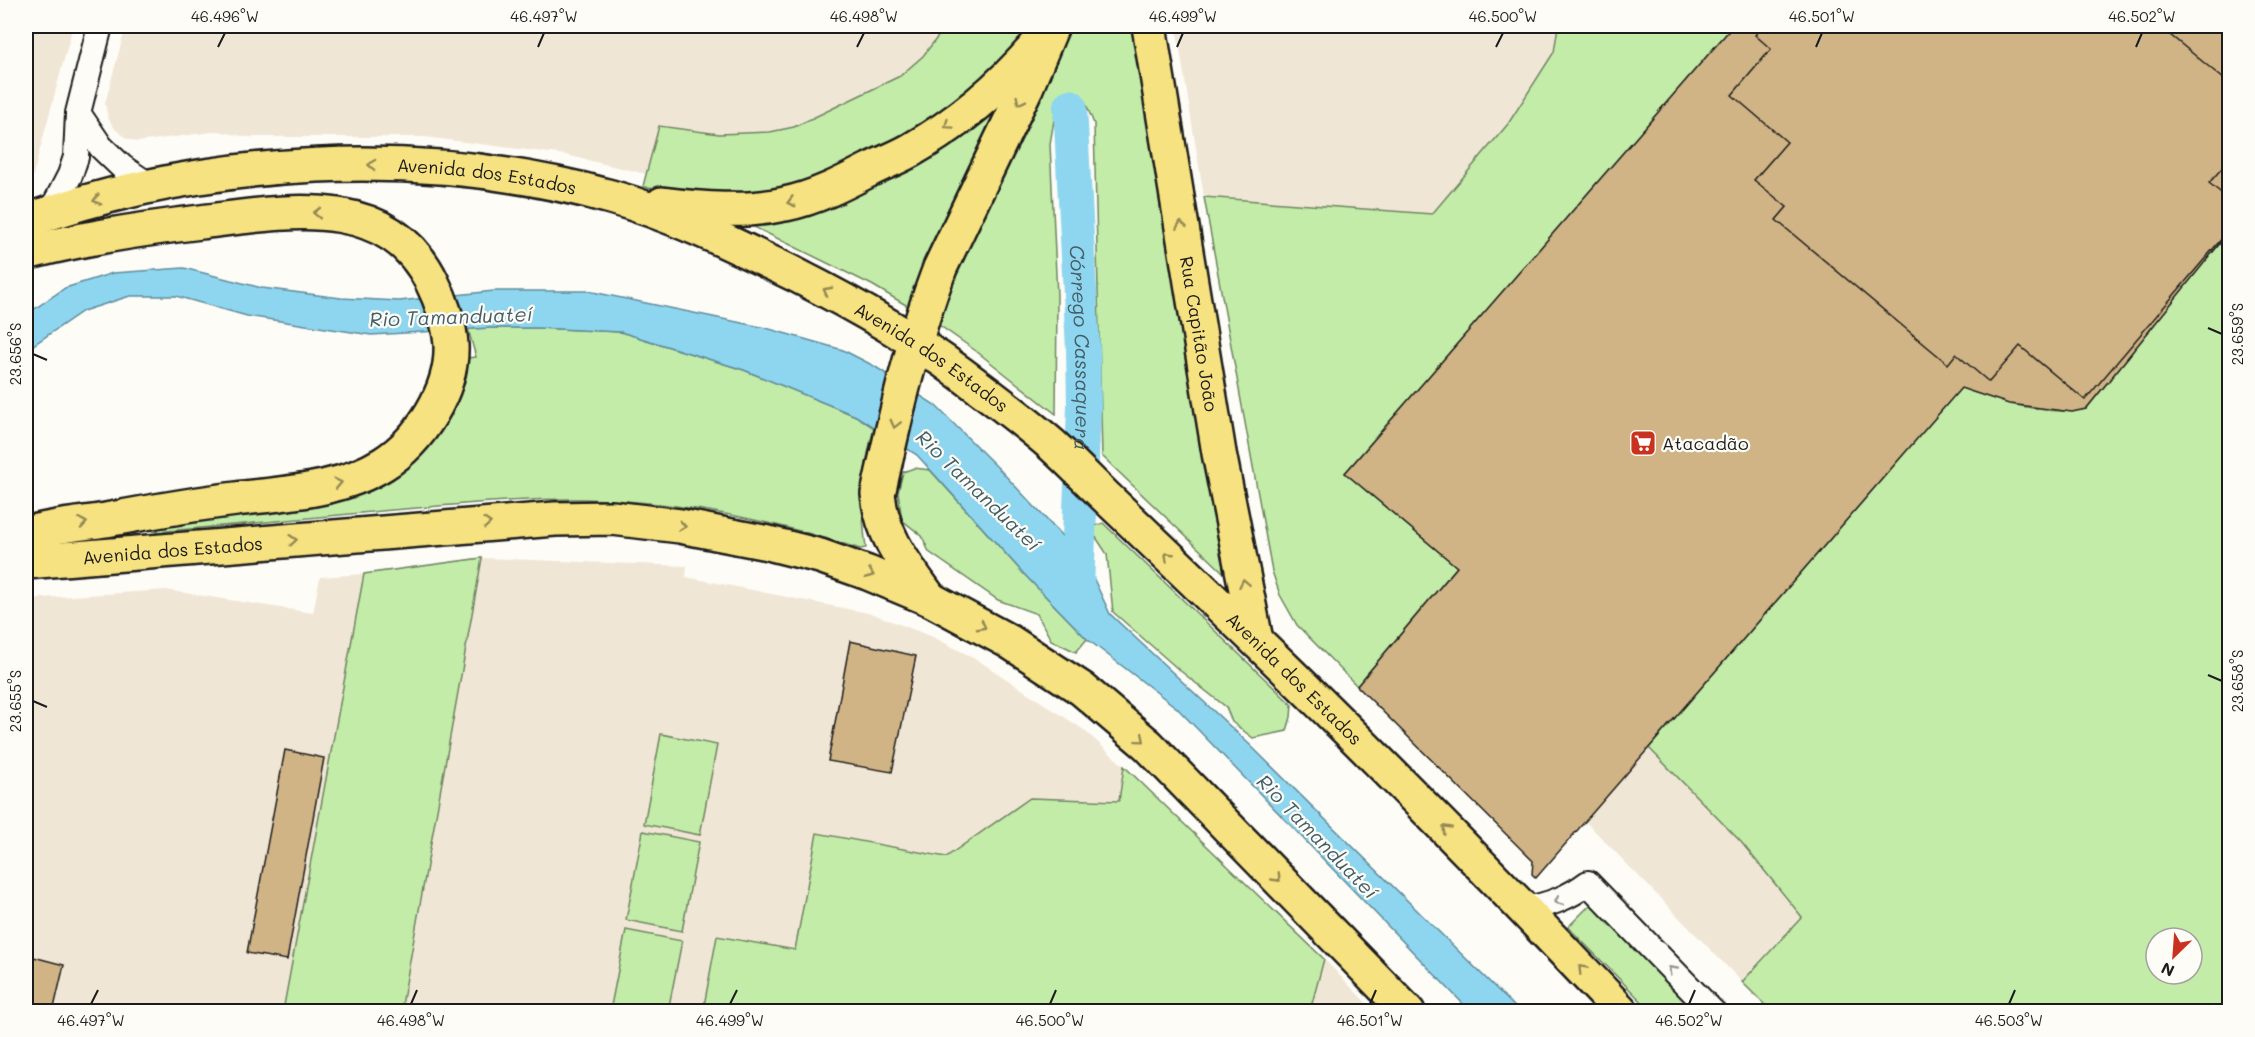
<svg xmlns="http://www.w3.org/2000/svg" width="2255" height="1037" viewBox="0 0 2255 1037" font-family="Mali,sans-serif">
<rect width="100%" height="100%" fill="#fdfcf7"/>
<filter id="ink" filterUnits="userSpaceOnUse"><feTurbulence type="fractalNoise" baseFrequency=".0167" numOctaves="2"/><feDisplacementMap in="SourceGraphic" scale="12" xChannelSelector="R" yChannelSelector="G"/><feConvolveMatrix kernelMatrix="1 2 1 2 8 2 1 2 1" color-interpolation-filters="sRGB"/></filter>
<g filter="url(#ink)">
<path fill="#f0e6d5" d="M26 26H73L29 190H26Z
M126 26H946L923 56 900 76 794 127 770 132 719 134 659 126 646 174 566 155 425 137H246L219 131 137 142 126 138 115 129 108 118 105 103Z
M1176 26H1558L1555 52 1508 124 1432 214 1204 197Z
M482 558 687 566 686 577 873 614 933 637 976 659 1084 730 1124 766 1119 801 1030 798 946 857 817 833 795 950 717 936 703 1011 401 1012Z
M364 574 283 1011 26 1012V599L166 590 313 613 320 577Z
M1649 748 1742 842 1802 917 1742 982 1585 821Z
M1324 959 1374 1011H1310Z"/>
<path fill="#c2eca8" stroke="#6f8462" stroke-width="1.5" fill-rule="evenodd" d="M946 26H1138L1224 573 1102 456 1094 124 1086 104 1056 108 1050 144 1057 296 1056 414 976 351 933 321 872 285 740 220 643 186 659 126 719 134 770 132 794 127 900 76 923 56Z
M1558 26H1733L1345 473 1457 567 1357 686 1297 625 1280 595 1272 571 1204 197 1432 214 1508 124 1554 52Z
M2229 231V1011H1771L1742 982 1802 917 1741 842 1649 748 1961 388C1999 401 2046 417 2086 409ZM2156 938H2192V974H2156Z
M490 328H538L621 332 744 370 856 416 874 428C862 472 860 503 866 548L860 549C770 519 678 501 583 499 519 498 455 505 392 510 313 518 235 525 156 532L151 530 150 526C213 513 276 499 339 485 354 481 390 477 402 470 441 447 460 401 467 358L476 357 468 329Z
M914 468 930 470 1023 573 1087 639 1076 652 1051 640 1037 614 998 600 929 552 922 536 902 520 898 492 903 472Z
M1103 523 1292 705 1291 717 1287 731 1253 738 1232 722 1226 707 1178 669 1113 612 1107 554 1095 536V526Z
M482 558 401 1011H283L364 574Z
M661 734 717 745 700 835 644 824Z
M1124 766 1324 959 1310 1011H703L717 936 795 950 817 833 946 857 1030 798 1119 801Z
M643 831 699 842 682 931 626 920Z
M1591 904 1696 1011H1651L1568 927Z
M626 930 682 941 668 1011H610Z"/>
<path fill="#8ed6ef" stroke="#608c9b" stroke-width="1.5" d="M184 268 262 288 341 298 399 301 494 291H588L766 328 843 350 874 366 935 405 1001 471 1078 553 1092 575 1110 614 1249 744 1519 1011H1470L1177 708 1087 639 1023 573 917 455 856 416 744 370 621 332 538 328H490L371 335 247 316 176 296H130L83 311 26 350V315L65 288 113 273Z"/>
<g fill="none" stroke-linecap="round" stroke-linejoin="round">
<path stroke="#8ed6ef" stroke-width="34" id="s1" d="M1070 106 1083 349 1084 407 1077 588"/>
</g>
<path fill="#d0b485" stroke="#1c1c1c" stroke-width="1.5" d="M1733 26H2222L2230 32V231L2086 409 2072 412 2009 404 1961 388 1536 878 1532 874 1533 861 1357 686 1457 567 1345 473Z
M1763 26H2159L2230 84V159L2209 183 2230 200V229L2085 400 2020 346 1989 382 1956 354 1948 364 1776 220 1787 207 1754 180 1787 142 1732 95 1771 49 1755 35Z
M850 641 916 656 892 772 828 761Z
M285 750 324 758 287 960 247 953Z
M26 955 64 965 53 1012 26 1010Z"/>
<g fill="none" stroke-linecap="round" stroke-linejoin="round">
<defs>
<path id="minor" d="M78 113 101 147 122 167 150 186
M51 212 70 175 76 157 78 113 100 26
M1525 909C1549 905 1568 898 1588 883L1713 1012"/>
<g id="highway">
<path id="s2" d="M1149 26 1219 453 1256 640"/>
<path d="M662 204C702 209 745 213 785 204 815 198 842 184 869 170 883 163 897 158 911 150 958 123 1001 87 1037 45"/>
<path id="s3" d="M26 221C209 156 423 145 611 197 675 215 736 246 796 275 853 304 909 335 960 373 991 396 1022 419 1051 444 1070 461 1088 480 1106 497 1146 535 1185 572 1224 610 1361 740 1492 875 1622 1012"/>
<path d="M26 253C83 238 142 229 201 222 283 212 388 191 432 282 441 300 450 325 451 345 453 390 420 441 383 464 340 491 285 493 236 499 192 504 149 512 106 520 79 524 51 526 26 534"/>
<path id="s4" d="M26 562 555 519 612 518 680 526 768 543 820 556 868 573 930 599 1010 642 1082 689 1148 745 1408 1012"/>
<path d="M930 599C906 565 882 537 878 494 895 418 912 341 940 268L1026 88 1052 26"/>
</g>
</defs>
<use href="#minor" stroke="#1c1c1c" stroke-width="28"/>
<use href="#highway" stroke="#1c1c1c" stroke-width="38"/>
<use href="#minor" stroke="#fdfcf7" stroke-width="24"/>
<use href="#highway" stroke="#f7e281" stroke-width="33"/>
</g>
<defs><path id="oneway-chevron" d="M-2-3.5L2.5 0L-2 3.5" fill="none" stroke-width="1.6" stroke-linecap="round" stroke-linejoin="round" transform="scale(1.5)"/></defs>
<g stroke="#948954">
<use href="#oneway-chevron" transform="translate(1020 101) rotate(116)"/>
<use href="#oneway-chevron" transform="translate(948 125) rotate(145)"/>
<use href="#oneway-chevron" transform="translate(372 165) rotate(-178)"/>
<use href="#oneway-chevron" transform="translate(97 200) rotate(165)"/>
<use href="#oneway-chevron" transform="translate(791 202) rotate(165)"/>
<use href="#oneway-chevron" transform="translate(317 213) rotate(-179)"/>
<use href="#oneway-chevron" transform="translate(1181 225) rotate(-99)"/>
<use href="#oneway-chevron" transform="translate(827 291) rotate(-152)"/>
<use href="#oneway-chevron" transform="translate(895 424) rotate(104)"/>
<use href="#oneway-chevron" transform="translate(338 483) rotate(-12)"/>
<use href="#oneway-chevron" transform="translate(83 523) rotate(-9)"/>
<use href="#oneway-chevron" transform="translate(487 523) rotate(-5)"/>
<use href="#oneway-chevron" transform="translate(682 526) rotate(8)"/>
<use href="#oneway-chevron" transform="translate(293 540) rotate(-5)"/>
<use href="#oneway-chevron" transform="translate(1168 556) rotate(-136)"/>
<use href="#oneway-chevron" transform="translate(870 574) rotate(22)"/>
<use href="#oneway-chevron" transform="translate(1244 583) rotate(-101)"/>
<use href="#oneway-chevron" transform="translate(982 626) rotate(28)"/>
<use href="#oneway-chevron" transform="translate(1141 739) rotate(40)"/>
<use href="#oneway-chevron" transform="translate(1446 829) rotate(-134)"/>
<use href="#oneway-chevron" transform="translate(1277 878) rotate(46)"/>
<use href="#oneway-chevron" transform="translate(1582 969) rotate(-134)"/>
</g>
<g stroke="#989794">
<use href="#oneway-chevron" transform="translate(1558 901) rotate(158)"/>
<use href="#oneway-chevron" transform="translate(1672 970) rotate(-134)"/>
</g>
</g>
<path fill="none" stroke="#1c1c1c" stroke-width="2" d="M218 47 225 33M538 47 544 33M857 47 864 33M1177 47 1183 33M1496 47 1503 33M1816 47 1822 33M2136 47 2142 33M2208 328 2222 334M33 354 47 360M2208 675 2222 681M33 701 47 707M91 1004 98 990M411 1004 417 990M730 1004 737 990M1050 1004 1056 990M1370 1004 1376 990M1689 1004 1695 990M2009 1004 2015 990"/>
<defs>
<symbol id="supermarket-square" viewBox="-11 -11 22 22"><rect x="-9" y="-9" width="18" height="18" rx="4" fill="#c8321e" stroke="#fdfcf7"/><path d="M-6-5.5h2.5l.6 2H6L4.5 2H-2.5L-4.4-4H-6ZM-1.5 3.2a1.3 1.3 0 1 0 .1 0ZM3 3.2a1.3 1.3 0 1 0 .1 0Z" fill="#fff"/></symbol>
</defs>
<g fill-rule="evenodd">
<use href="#supermarket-square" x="1628" y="428" width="30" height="30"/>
</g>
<g text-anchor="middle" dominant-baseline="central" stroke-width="4.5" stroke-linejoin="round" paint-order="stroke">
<g font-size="18" fill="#1c1c1c" stroke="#fdfcf7">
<text stroke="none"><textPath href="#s3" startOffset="468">Avenida dos Estados</textPath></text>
<text stroke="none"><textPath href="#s2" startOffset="312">Rua Capitão João</textPath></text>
<text stroke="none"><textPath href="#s3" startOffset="954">Avenida dos Estados</textPath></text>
<text stroke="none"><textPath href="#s4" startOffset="147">Avenida dos Estados</textPath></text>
<text stroke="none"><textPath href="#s3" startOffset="1440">Avenida dos Estados</textPath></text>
</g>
<g font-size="18" fill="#1c1c1c" stroke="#fdfcf7" text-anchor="start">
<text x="1662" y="443">Atacadão</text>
</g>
<g font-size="20" font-style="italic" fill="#445d66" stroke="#fdfcf7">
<text transform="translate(451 316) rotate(-2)">Rio Tamanduateí</text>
<text stroke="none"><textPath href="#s1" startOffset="242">Córrego Cassaquera</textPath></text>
<text transform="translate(979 490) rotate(44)">Rio Tamanduateí</text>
<text transform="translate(1318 836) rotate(46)">Rio Tamanduateí</text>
</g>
</g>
<rect width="2255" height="1037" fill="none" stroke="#fdfcf7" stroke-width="66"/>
<g transform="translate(2174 956) rotate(205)"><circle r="28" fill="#fdfcf7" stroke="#a3a29f" stroke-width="1.5"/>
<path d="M0-4.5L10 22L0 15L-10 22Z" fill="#c8321e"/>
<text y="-9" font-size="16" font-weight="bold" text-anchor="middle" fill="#1c1c1c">N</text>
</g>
<rect x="33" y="33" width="2189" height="971" fill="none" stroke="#1c1c1c" stroke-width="2"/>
<g font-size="15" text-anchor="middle" fill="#1c1c1c">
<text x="225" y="22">46.496°W</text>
<text x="544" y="22">46.497°W</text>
<text x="864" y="22">46.498°W</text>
<text x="1183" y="22">46.499°W</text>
<text x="1503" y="22">46.500°W</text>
<text x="1822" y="22">46.501°W</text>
<text x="2142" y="22">46.502°W</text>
<text transform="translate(2238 334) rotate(-90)" y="5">23.659°S</text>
<text transform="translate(16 354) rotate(-90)" y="5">23.656°S</text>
<text transform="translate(2238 681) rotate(-90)" y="5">23.658°S</text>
<text transform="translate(16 701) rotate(-90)" y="5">23.655°S</text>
<text x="91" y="1026">46.497°W</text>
<text x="411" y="1026">46.498°W</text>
<text x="730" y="1026">46.499°W</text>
<text x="1050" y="1026">46.500°W</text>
<text x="1370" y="1026">46.501°W</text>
<text x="1689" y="1026">46.502°W</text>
<text x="2009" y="1026">46.503°W</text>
</g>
</svg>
